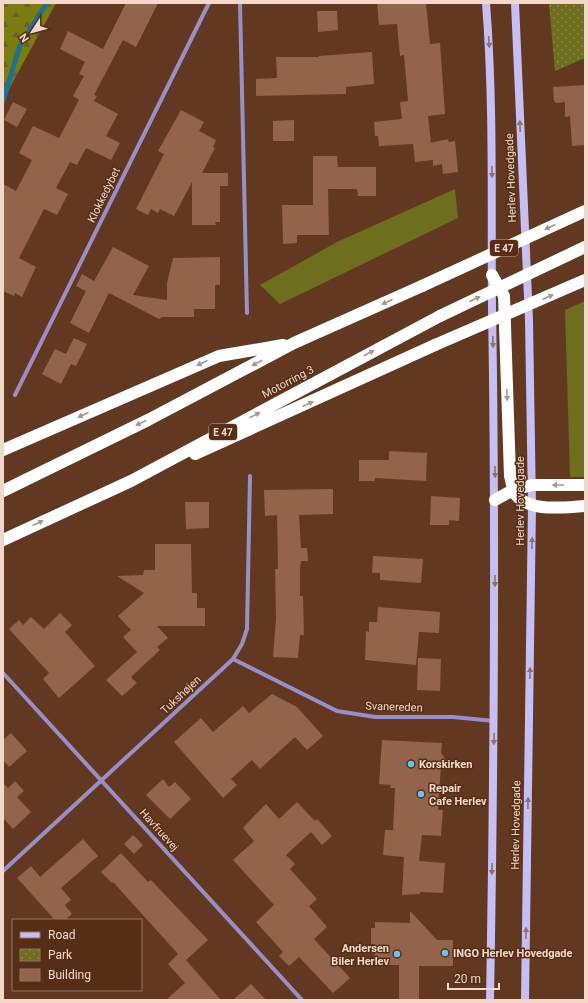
<svg xmlns="http://www.w3.org/2000/svg" width="588" height="1003" viewBox="0 0 588 1003" font-family="Roboto,sans-serif">
<defs>
<pattern id="forest-firs" width="22" height="20" patternUnits="userSpaceOnUse"><rect width="22" height="20" fill="#7d7c10"/><path d="M5 1l3.5 6h-7zM16 11l3.5 6h-7z" fill="#686422"/></pattern>
<pattern id="park-dots" width="8" height="8" patternUnits="userSpaceOnUse"><rect width="8" height="8" fill="#6e6e1f"/><path d="M2 2h.1M6 6h.1" fill="none" stroke="#8a8949" stroke-width="1.8" stroke-linecap="round"/></pattern>
</defs>
<rect width="100%" height="100%" fill="#623820"/>
<path fill="#6e6e1f" d="M455 189 458 218 280 304 260 285 337 242Z
M585 301V477H570L565 310Z"/>
<path fill="url(#forest-firs)" d="M3 3H56L3 100Z"/>
<path fill="url(#park-dots)" d="M549 3H585V58L555 71Z"/>
<g fill="none" stroke-linecap="round" stroke-linejoin="round">
<path stroke="#1a7395" stroke-width="5" d="M3 101 20 45 47 3"/>
</g>
<path fill="#92644c" d="M126 3H158L136 47 123 40 94 95 97 96 94 101 118 114 106 136 120 143 111 160 86 148 77 165 70 162 56 188 68 194 57 215 44 209 19 258 36 267 22 297 15 293 14 296 3 291V184L16 191 32 160 19 153 33 126 59 138 79 100 73 96 84 76 79 74 85 62 60 49 68 31 103 49Z
M377 3H426L430 44 440 43 445 114 428 116 431 143 448 139 449 142 455 141 458 172 443 174 442 164 433 166V160L415 162 413 144 379 146 378 136H375L374 122 402 119 400 102 408 101 404 55 400 56 397 24 379 25Z
M317 11H337L338 30 318 32Z
M372 52 374 84 346 87V94L256 96V79L277 78 276 57H319V56Z
M585 85V145L572 146 570 116 565 117V102L556 103 554 101 553 87Z
M13 102 27 109 17 127 4 120Z
M181 110 204 122 199 131 216 140 213 147 215 148 202 173H228V186H220V222H215L216 225H192V182L174 216 160 209 158 213 151 209 148 215 136 209 164 154 158 151Z
M294 120V141H273V121Z
M313 156H337L338 167H376V196H358L357 189H328L329 235H297V243L283 244 282 205H313Z
M113 247 149 266 133 295 167 300V283L173 258 220 257V285H215V309H194V317H162L159 319 109 293 89 333 70 323 86 291 76 286 82 274 94 281Z
M74 338 87 344 76 366 71 364 61 384 42 374 55 349 66 354Z
M389 451 427 453 426 481 375 478V481H359V460H389Z
M333 489V514L299 515 301 548H307L308 561H301L300 568V596H303L304 635H300L298 658 273 657 276 618 275 569H278L277 515 265 516 264 490Z
M431 496 460 498 459 521 449 520V525H430Z
M185 502H209V528L186 529Z
M155 544H191L192 593H197V608H205V626H157L168 638 157 647 160 650 131 677 137 683 122 696 106 680 137 652 123 637 131 630 118 616 144 593 117 576 143 575 144 570H155Z
M373 556 423 559 421 583 380 580V573H372Z
M378 607 440 612 439 633 419 632 416 665 365 660 366 631 369 632V622H377Z
M60 613 72 625 65 632 95 666 59 698 43 679 49 673 9 629 19 620 23 625 31 617 44 629Z
M418 658 441 659 440 691 417 690Z
M272 694 297 707 323 736 307 750 295 737 260 769 252 760 231 779 237 785 223 798 174 742 201 718 213 732 243 706 249 713Z
M11 733 27 751 9 767 3 760V740Z
M382 740 442 743 441 753 447 761 441 765 438 810H443L441 836 422 835 419 861 445 863 443 893 420 892V894L402 895 404 857 383 855 385 830H393L395 788H390L391 785 379 784Z
M163 779 169 787 175 782 191 799 170 819 146 795Z
M15 781 24 791 17 797 31 812 13 829 3 818V783L8 788Z
M297 802 315 821 317 819 332 836 322 845 311 832 286 855 295 864 290 869 317 899 309 906 327 927 314 939 350 978 333 993 299 957 289 966 279 956 283 952 256 922 274 905 233 860 254 841 243 828 254 816 266 804 279 819Z
M133 835 143 845 134 854 124 844Z
M83 839 98 856 61 888 71 900 65 905 72 914 65 920H55L17 878 31 866 40 877Z
M121 853 148 882 151 880 208 940 186 960 221 1000H166L185 983 168 964 178 954 113 882 112 883 101 872Z
M410 911 437 940H453V966H419V1000H399V965H374L375 944H371V928H375V922L410 923Z
M251 984 266 1000H233Z"/>
<g fill="none" stroke-linecap="round" stroke-linejoin="round">
<path stroke="#9690c7" stroke-width="4" d="M240 3 247 313
M15 395 209 3
M233 659 337 711 375 717H453L494 721
M3 673 302 1000
M3 871 233 659 242 644 247 629 250 476"/>
<path stroke="#c5bff3" stroke-width="8" d="M486 3C494 105 491 207 492 308 496 539 494 769 490 1000
M515 3 529 320 532 506 525 1000"/>
<path stroke="#fff" stroke-width="12" d="M492 275 504 296 510 476C512 482 512 490 515 494 530 513 564 507 585 506
M3 450 219 356 283 345
M195 454 435 345
M3 491 148 420 294 343 422 286
M495 500 513 490 532 485H585
M3 540 131 481 440 316"/>
<path stroke="#fff" stroke-width="12" d="M422 286 585 211
M440 316 585 247
M435 345 585 280"/>
</g>
<defs><path id="oneway-solid" d="M-6-.8H1V-3.2L6.5 0L1 3.2V.8H-6Z"/></defs>
<g fill="#886f79">
<use href="#oneway-solid" transform="translate(489 42) rotate(86)"/>
<use href="#oneway-solid" transform="translate(520 126) rotate(-92)"/>
<use href="#oneway-solid" transform="translate(492 172) rotate(89)"/>
<use href="#oneway-solid" transform="translate(493 342) rotate(89)"/>
<use href="#oneway-solid" transform="translate(495 472) rotate(89)"/>
<use href="#oneway-solid" transform="translate(532 543) rotate(-89)"/>
<use href="#oneway-solid" transform="translate(495 581) rotate(90)"/>
<use href="#oneway-solid" transform="translate(530 673) rotate(-89)"/>
<use href="#oneway-solid" transform="translate(494 739) rotate(91)"/>
<use href="#oneway-solid" transform="translate(528 803) rotate(-89)"/>
<use href="#oneway-solid" transform="translate(492 869) rotate(91)"/>
<use href="#oneway-solid" transform="translate(526 933) rotate(-89)"/>
</g>
<g fill="#aa968a">
<use href="#oneway-solid" transform="translate(550 227) rotate(155)"/>
<use href="#oneway-solid" transform="translate(548 297) rotate(-24)"/>
<use href="#oneway-solid" transform="translate(475 299) rotate(-25)"/>
<use href="#oneway-solid" transform="translate(387 302) rotate(156)"/>
<use href="#oneway-solid" transform="translate(369 353) rotate(-28)"/>
<use href="#oneway-solid" transform="translate(202 363) rotate(156)"/>
<use href="#oneway-solid" transform="translate(257 363) rotate(152)"/>
<use href="#oneway-solid" transform="translate(507 395) rotate(88)"/>
<use href="#oneway-solid" transform="translate(308 404) rotate(-25)"/>
<use href="#oneway-solid" transform="translate(83 415) rotate(156)"/>
<use href="#oneway-solid" transform="translate(255 415) rotate(-28)"/>
<use href="#oneway-solid" transform="translate(141 423) rotate(154)"/>
<use href="#oneway-solid" transform="translate(558 485) rotate(-180)"/>
<use href="#oneway-solid" transform="translate(38 523) rotate(-25)"/>
</g>
<g fill="#66c4ef" stroke="#562e16" stroke-width="1.5">
<circle cx="411" cy="764" r="4"/>
<circle cx="421" cy="794" r="4"/>
<circle cx="445" cy="953" r="4"/>
<circle cx="397" cy="954" r="4"/>
</g>
<g text-anchor="middle" dominant-baseline="central" stroke-width="3" stroke-linejoin="round" paint-order="stroke">
<g fill="#562e16" stroke="#c3a594" stroke-width="1">
<rect x="490" y="240" width="28" height="16" rx="3"/>
<rect x="209" y="424" width="28" height="16" rx="3"/>
</g>
<g font-size="10" font-weight="bold" fill="#f2d8ca">
<text x="504" y="248">E 47</text>
<text x="223" y="432">E 47</text>
</g>
<g font-size="11" fill="#f2d8ca" stroke="#562e16">
<text transform="translate(511 178) rotate(-92)">Herlev Hovedgade</text>
<text transform="translate(104 195) rotate(-64)">Klokkedybet</text>
<text transform="translate(288 382) rotate(-28)">Motorring 3</text>
<text transform="translate(520 501) rotate(-90)">Herlev Hovedgade</text>
<text transform="translate(181 695) rotate(-43)">Tukshøjen</text>
<text transform="translate(394 707) rotate(2)">Svanereden</text>
<text transform="translate(516 825) rotate(-89)">Herlev Hovedgade</text>
<text transform="translate(159 830) rotate(48)">Havfruevej</text>
</g>
<g font-size="11" font-weight="bold" fill="#f2d8ca" stroke="#562e16" text-anchor="start">
<text x="419" y="764">Korskirken</text>
<text x="429" y="788">Repair<tspan x="429" dy="13">Cafe Herlev</tspan></text>
<text x="389" y="948" text-anchor="end">Andersen<tspan x="389" dy="13">Biler Herlev</tspan></text>
<text x="453" y="953">INGO Herlev Hovedgade</text>
</g>
</g>
<rect width="588" height="1003" fill="none" stroke="#f2d8ca" stroke-width="8"/>
<rect x="12" y="919" width="130" height="72" fill="#562e16" stroke="#94725e"/>
<rect x="20" y="932" width="20" height="6" fill="#c5bff3" stroke="#94725e"/>
<text x="48" y="939" font-size="12" fill="#f2d8ca">Road</text>
<rect x="20" y="949" width="20" height="12" fill="url(#park-dots)" stroke="#94725e"/>
<text x="48" y="959" font-size="12" fill="#f2d8ca">Park</text>
<rect x="20" y="969" width="20" height="12" fill="#92644c" stroke="#94725e"/>
<text x="48" y="979" font-size="12" fill="#f2d8ca">Building</text>
<g transform="translate(32 32) rotate(234)" stroke="#562e16" stroke-width="3" paint-order="stroke">
<path d="M0-3L7 15L0 10L-7 15Z" fill="#f2d8ca"/>
<text y="-6" font-size="11" font-weight="bold" text-anchor="middle" fill="#f2d8ca">N</text>
</g>
<path d="M448 983v6h51v-6" fill="none" stroke="#f2d8ca" stroke-width="2"/>
<text x="454" y="983" font-size="12" fill="#f2d8ca" stroke="#562e16" stroke-width="3" paint-order="stroke">20 m</text>
</svg>
